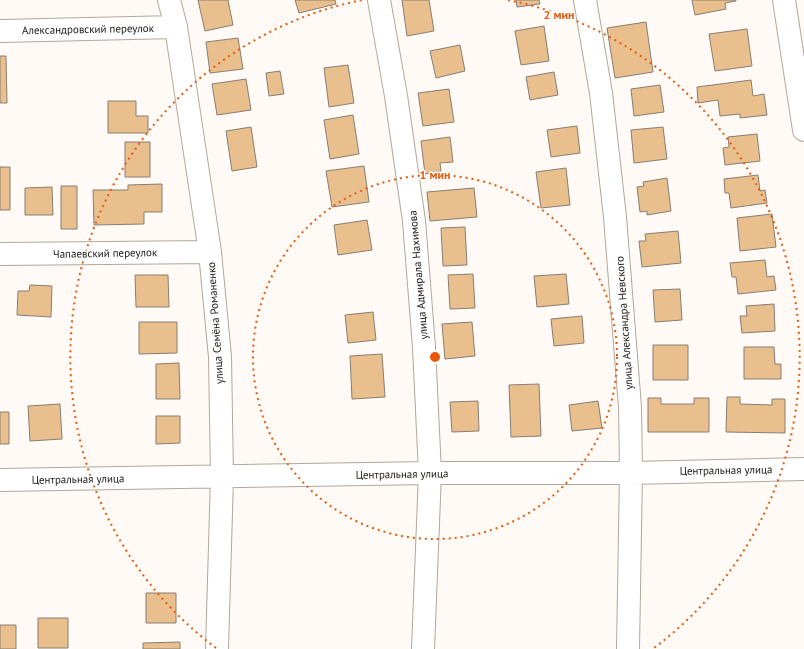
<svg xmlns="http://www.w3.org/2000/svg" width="804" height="649" viewBox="0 0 804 649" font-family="'PT Sans',sans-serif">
<rect width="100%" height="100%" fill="#fffaf5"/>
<path fill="#e9bf8d" stroke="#877e73" d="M198 0H228L233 25 205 31Z
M295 0H335L336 4 299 13Z
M402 0H429L434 31 407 36Z
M516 0H539L540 4 517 7Z
M692 0H736V1L725 3 726 9 695 15Z
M646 22 653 72 615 78 607 28Z
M544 26 549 61 521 65 515 31Z
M747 29 752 66 715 71 709 34Z
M238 38 243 69 210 73 206 42Z
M460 45 465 71 436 78 430 51Z
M0 56H6L7 103H0Z
M348 65 354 103 329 107 324 68Z
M280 71 284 94 269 96 266 73Z
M554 72 558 95 530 100 526 77Z
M246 79 251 110 217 115 212 84Z
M751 80 753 96 764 94 767 115 740 118V114L720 116 718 100 698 103 697 87Z
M660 85 664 112 634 116 631 89Z
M449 89 454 122 423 126 418 93Z
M108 101H136V116H148V133H108Z
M353 115 359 154 330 159 324 120Z
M577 126 580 153 551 157 547 130Z
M251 127 257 167 232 171 226 131Z
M663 127 667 159 634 163 631 130Z
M757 134 760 161 725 165 723 148 729 147 728 137Z
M450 137 453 162 440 163 441 171 425 174 421 141Z
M125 142H150V177H125Z
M364 166 369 202 332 207 326 171Z
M0 167H10V210H0Z
M566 168 570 205 541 208 536 172Z
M758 175 760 191 765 190 767 203 731 208 729 193H725L724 179Z
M667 178 671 211 647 215V211L640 212 637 187 644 186 643 182Z
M162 184V212H144V224L94 225 93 190H128V185Z
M61 186H77V229H61Z
M52 187 53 215H25V188Z
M474 188 477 217 430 221 427 192Z
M772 214 776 247 740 251 737 218Z
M367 220 372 250 338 255 334 225Z
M465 227 467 265 443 266 441 228Z
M678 231 681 263 642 267 639 241H646L645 234Z
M765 260 767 277 774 276 776 290 738 294 736 277H732L730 263Z
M473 274 475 308 450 309 448 275Z
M566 274 569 304 537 307 534 276Z
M135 275H168L169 307H136Z
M30 285 52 286 51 317 17 315 18 291H29Z
M680 289 682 320 655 322 653 290Z
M774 304 775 331 742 333 740 316H747L746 306Z
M373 312 376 340 348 343 345 315Z
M582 316 584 343 554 346 551 319Z
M139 322H177V353L139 354Z
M472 322 475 356 445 359 442 324Z
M653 345H688V380H653Z
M744 347H774L775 364H781V379H744Z
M382 354 385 397 352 399 350 356Z
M179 363 180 399H156V364Z
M539 384 541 436 511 437 509 385Z
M727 397H740V404L772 405V399H785V433L726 432Z
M648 398H661V404H694V398H709V432H648Z
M478 401 479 431 452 432 450 402Z
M598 401 602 428 572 431 569 405Z
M60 404 62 439 30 441 28 406Z
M0 412H9V444H0Z
M156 416H180V443L156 444Z
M146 593H176V623H146Z
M38 618H68V648H38Z
M0 625H16V649H0Z
M180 642V649H143V643Z"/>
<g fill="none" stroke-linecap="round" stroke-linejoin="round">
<defs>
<path id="minor" d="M169 0 176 27 210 252 220 357 222 477 217 649
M379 0 396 96 414 221 424 347 430 473 423 649
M585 0 601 93 615 217 630 407 631 473 628 649
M784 0 804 130
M0 31 176 27
M0 254 210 252
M0 480 430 473H631L804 469"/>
</defs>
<use href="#minor" stroke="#b1a79c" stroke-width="24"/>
<use href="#minor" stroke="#fff" stroke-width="22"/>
</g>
<g fill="none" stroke="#e8590c" stroke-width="2" stroke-dasharray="2 4">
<circle cx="435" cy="357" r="182"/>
<path d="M216 648A364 364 0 0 1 362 0M508 0A364 364 0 0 1 654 648"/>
</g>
<g text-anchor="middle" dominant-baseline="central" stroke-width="3" stroke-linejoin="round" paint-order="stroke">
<g font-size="11" fill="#1b1813" stroke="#fff">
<text transform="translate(88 29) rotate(-1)">Александровский переулок</text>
<text transform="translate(105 253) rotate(-1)">Чапаевский переулок</text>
<text transform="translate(418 275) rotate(-95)">улица Адмирала Нахимова</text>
<text transform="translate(215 323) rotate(-94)">улица Семёна Романенко</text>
<text transform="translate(624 323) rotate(-94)">улица Александра Невского</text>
<text transform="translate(726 470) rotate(-1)">Центральная улица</text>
<text transform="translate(402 474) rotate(-1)">Центральная улица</text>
<text transform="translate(78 479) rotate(-1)">Центральная улица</text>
</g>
</g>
<circle cx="435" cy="357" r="6" fill="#e8590c" stroke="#fff" stroke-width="2"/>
<g font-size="12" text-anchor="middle" font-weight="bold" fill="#e8590c" stroke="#fff" stroke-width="3" stroke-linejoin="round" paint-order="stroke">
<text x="559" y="19">2 мин</text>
<text x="435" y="179">1 мин</text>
</g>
</svg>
